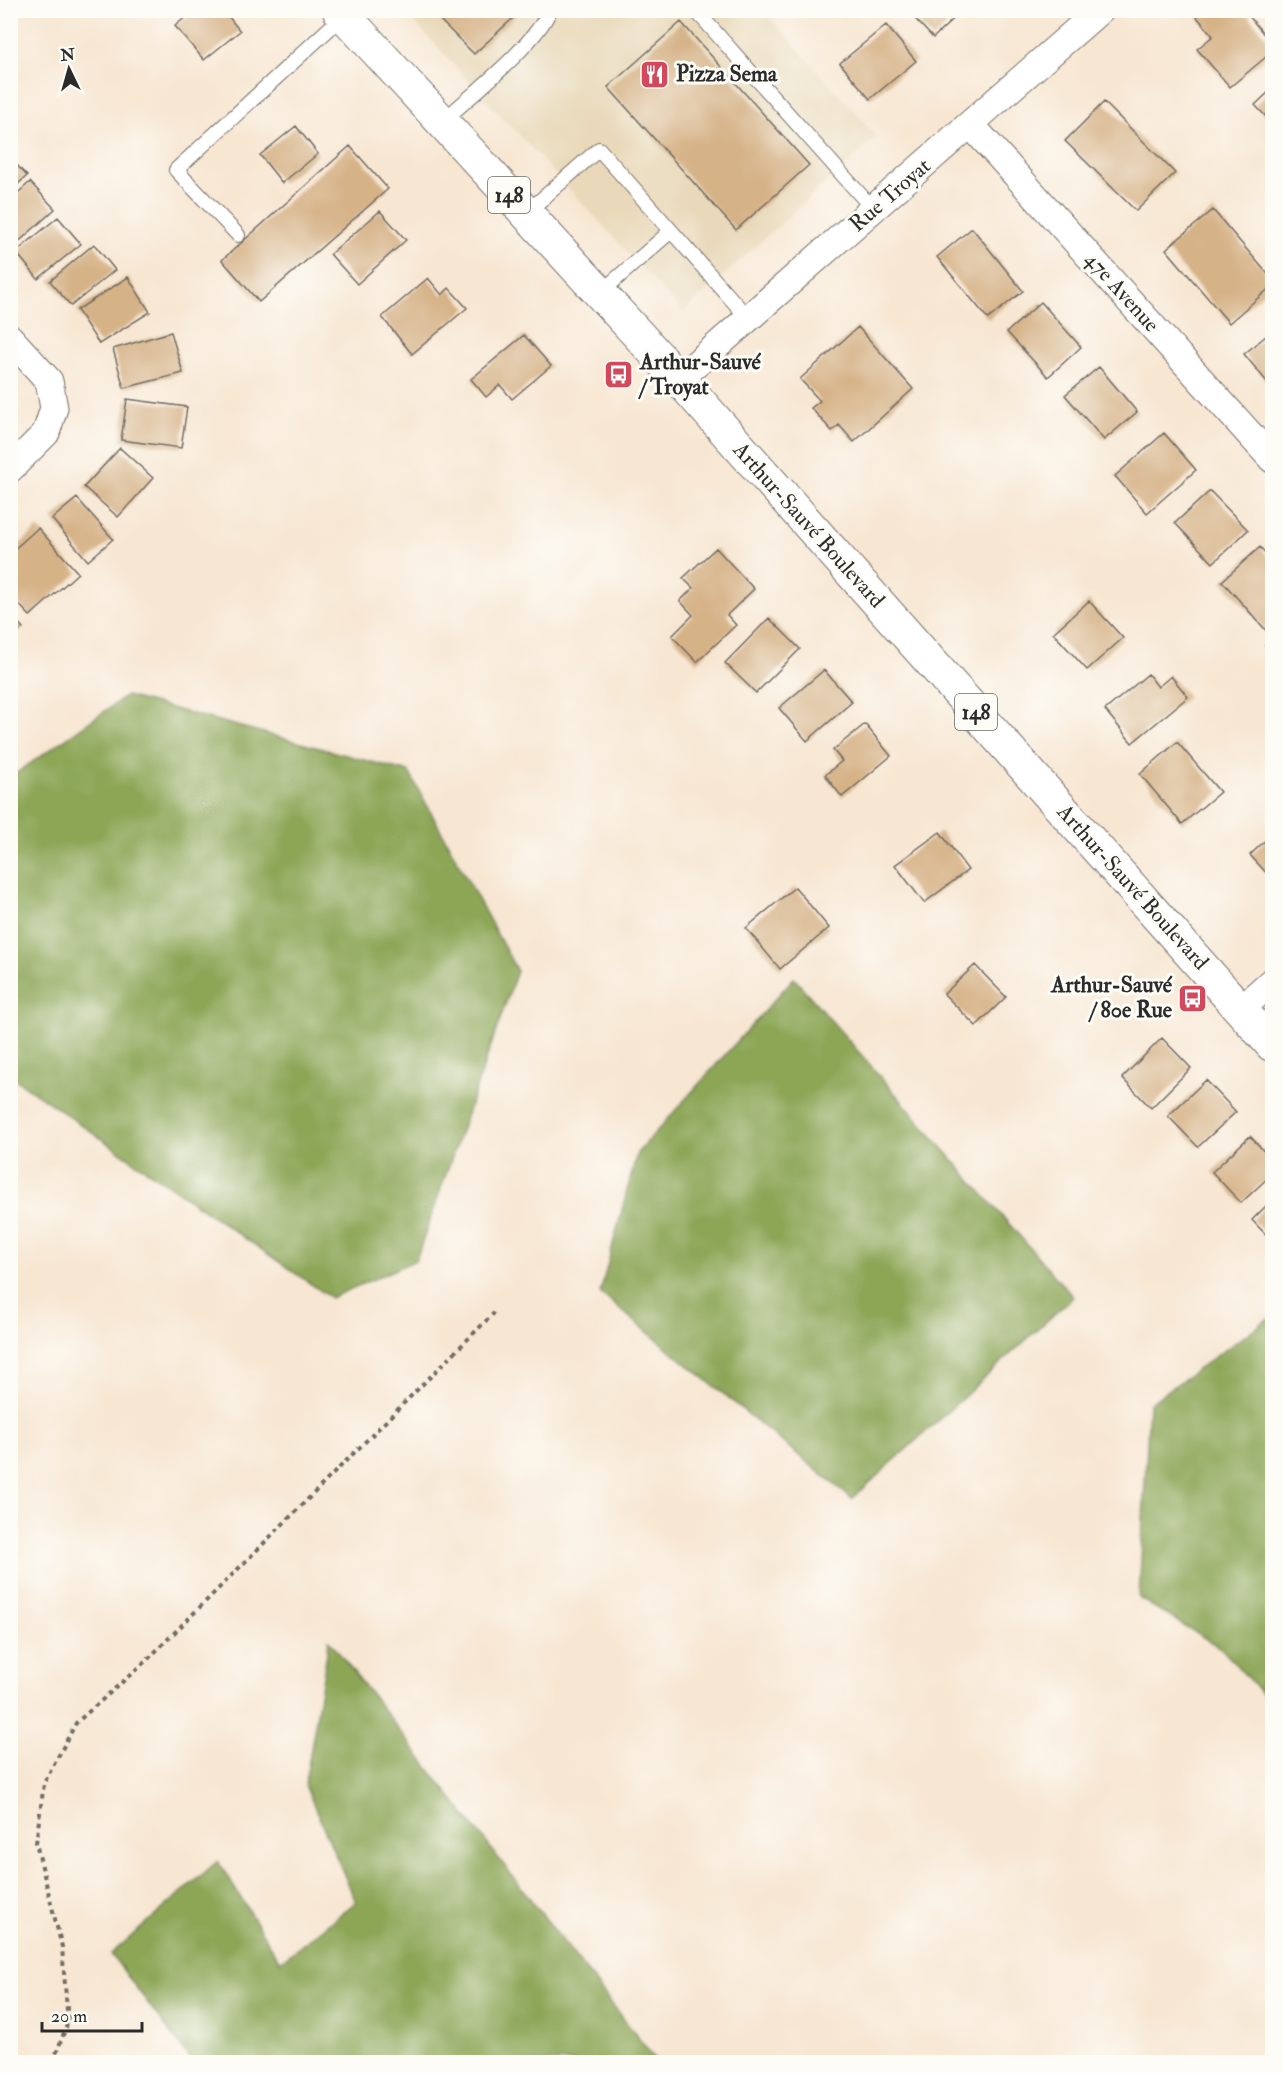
<svg xmlns="http://www.w3.org/2000/svg" width="1283" height="2073" viewBox="0 0 1283 2073" font-family="'IM FELL Double Pica',serif">
<rect width="100%" height="100%" fill="#fdfcf7"/>
<filter id="ink" filterUnits="userSpaceOnUse"><feTurbulence type="fractalNoise" baseFrequency=".0167" numOctaves="2"/><feDisplacementMap in="SourceGraphic" scale="12" xChannelSelector="R" yChannelSelector="G"/><feConvolveMatrix kernelMatrix="1 2 1 2 8 2 1 2 1" color-interpolation-filters="sRGB"/></filter>
<filter id="wash" filterUnits="userSpaceOnUse"><feTurbulence type="fractalNoise" baseFrequency=".008" numOctaves="4" result="noise"/><feDisplacementMap in="SourceGraphic" scale="24" xChannelSelector="R" yChannelSelector="G"/><feGaussianBlur stdDeviation="1.35" result="paint"/><feColorMatrix in="noise" values="0 0 0 0 0 0 0 0 0 0 0 0 0 0 0 0 0 1.4 0 .05"/><feComposite in="paint" operator="in"/></filter>
<g filter="url(#wash)">
<rect width="100%" height="100%" fill="#f7e6d1"/>
<path fill="#e9d9ba" d="M404 11H764L877 137 683 312Z"/>
<path fill="#8ca657" stroke="#5c6841" stroke-width="1.5" d="M126 696 409 772 517 971 416 1260 331 1298 11 1076V777Z
M794 978 1073 1297 852 1499 600 1293 637 1153Z
M1268 1319 1272 1323V1705L1221 1648 1139 1598 1149 1404Z
M329 1640 657 2062H192L111 1954 218 1861 280 1962 356 1902 305 1785Z"/>
<g id="blocks">
<path fill="#d6b287" d="M194 10H223L240 31 204 60 175 26Z
M430 10H522L474 54Z
M907 10H963L933 38Z
M1205 10H1244L1272 44V52L1230 87 1197 49 1213 36 1197 17Z
M681 22 809 165 736 230 608 87Z
M886 25 916 61 870 99 840 63Z
M1272 89V123L1255 105Z
M1104 102 1175 173 1136 211 1065 141Z
M296 126 318 154 282 183 260 155Z
M350 146 388 189 259 302 222 260Z
M10 158 27 176 10 191Z
M30 182 55 209 13 247 10 245V200Z
M1213 210 1272 279V286L1229 323 1166 249Z
M380 211 406 240 357 284 330 254Z
M58 217 81 244 38 279 16 252Z
M972 228 1023 291 988 319 937 257Z
M94 244 115 270 71 306 50 281Z
M128 277 150 312 99 344 77 310Z
M428 278 442 295 449 288 467 308 412 354 382 317Z
M1041 302 1081 347 1048 377 1007 332Z
M858 327 913 389 854 442 839 425 832 431 811 408 820 401 800 379Z
M1272 331V388L1244 354Z
M171 332 183 373 124 388 113 349Z
M524 335 551 366 512 399 500 385 486 397 471 379Z
M1099 367 1137 412 1104 440 1065 395Z
M127 399 187 407 181 448 121 440Z
M1164 433 1196 470 1147 513 1115 476Z
M120 448 153 478 118 517 84 487Z
M1210 491 1248 530 1213 563 1175 523Z
M77 498 113 539 88 561 52 519Z
M38 528 78 573 30 616 10 595V553Z
M1260 547 1272 561V637L1222 581Z
M716 548 754 589 727 615 736 625 697 662 672 636 693 615 680 601 693 588 683 578Z
M1089 601 1123 638 1087 670 1053 633Z
M10 614 23 628 10 638Z
M769 618 800 649 756 693 725 663Z
M1272 637V653L1265 645Z
M824 670 852 702 807 741 779 708Z
M1148 674 1158 687 1171 676 1188 697 1132 743 1105 710Z
M865 724 891 756 842 797 825 775 842 761 833 750Z
M1177 742 1220 792 1182 824 1140 774Z
M940 832 968 870 924 903 895 865Z
M1272 834V879L1250 855Z
M795 887 829 928 780 969 746 928Z
M975 965 1006 997 976 1026 944 994Z
M1162 1038 1191 1068 1151 1108 1122 1078Z
M1206 1080 1236 1112 1198 1147 1168 1116Z
M1250 1136 1272 1160V1174L1241 1203 1212 1172Z
M1272 1200V1241L1252 1220Z"/>
</g>
</g>
<g filter="url(#ink)">
<use href="#blocks" fill-opacity="0" stroke="#726c65" stroke-width="1.5"/>
<g fill="none" stroke-linecap="round" stroke-linejoin="round">
<defs>
<path id="service" d="M699 14 873 209
M441 123C470 96 535 45 550 10
M526 213 599 149 748 318
M238 235 176 170 344 15
M600 293 671 231"/>
<path id="minor" d="M971 125 1272 459
M10 338 49 381 54 408 46 433 10 469
M679 379 1100 10
M1241 1009 1272 981"/>
<path id="primary" d="M339 10 679 379 1272 1045"/>
</defs>
<use href="#service" stroke="#726c65" stroke-width="16"/>
<use href="#minor" stroke="#726c65" stroke-width="29"/>
<use href="#primary" stroke="#726c65" stroke-width="35"/>
<path stroke="#726c65" stroke-width="4" stroke-dasharray="4.5 4.5" stroke-linecap="butt" d="M53 2062 68 2022 62 1947 36 1843 44 1783 76 1723 147 1660 494 1313"/>
<use href="#service" stroke="#fff" stroke-width="14"/>
<use href="#minor" stroke="#fff" stroke-width="27"/>
<use href="#primary" stroke="#fff" stroke-width="33"/>
</g>
</g>
<defs>
<symbol id="restaurant-square" viewBox="-11 -11 22 22"><rect x="-9" y="-9" width="18" height="18" rx="4" fill="#d1495b" stroke="#fdfcf7"/><path d="M-5-6h1v4h1v-4h1v4h1v-4h1v5L-1.5 .5V6h-2V.5L-5-1ZM5-6V6H3V1.5H1.5Q1.5-4 5-6Z" fill="#fff"/></symbol>
<symbol id="bus-square" viewBox="-11 -11 22 22"><rect x="-9" y="-9" width="18" height="18" rx="4" fill="#d1495b" stroke="#fdfcf7"/><path d="M-5-6H5V4H4V6H2V4H-2V6H-4V4H-5ZM-3.5-4V0h7V-4ZM-3.5 1.2v1.5H-2V1.2ZM2 1.2v1.5H3.5V1.2Z" fill="#fff"/></symbol>
</defs>
<g fill-rule="evenodd">
<use href="#restaurant-square" x="638" y="58" width="33" height="33"/>
<use href="#bus-square" x="602" y="358" width="33" height="33"/>
<use href="#bus-square" x="1176" y="982" width="33" height="33"/>
</g>
<g text-anchor="middle" dominant-baseline="central" stroke-width="6" stroke-linejoin="round" paint-order="stroke">
<g fill="#fdfcf7" stroke="#6a6a68" stroke-width="1.5">
<rect x="488" y="177" width="42" height="36" rx="4.5"/>
<rect x="955" y="694" width="42" height="36" rx="4.5"/>
</g>
<g font-size="21" font-weight="bold" fill="#2b2b2b">
<text x="509" y="195">148</text>
<text x="976" y="712">148</text>
</g>
<g font-size="22" font-weight="bold" fill="#2b2b2b" stroke="#fdfcf7" text-anchor="start">
<text x="676" y="74">Pizza Sema</text>
<text x="640" y="362">Arthur-Sauvé<tspan x="640" dy="25">/ Troyat</tspan></text>
<text x="1172" y="985" text-anchor="end">Arthur-Sauvé<tspan x="1172" dy="25">/ 80e Rue</tspan></text>
</g>
<g font-size="22" fill="#2b2b2b" stroke="#fdfcf7">
<text transform="translate(890 195) rotate(-41)">Rue Troyat</text>
<text transform="translate(1122 292) rotate(48)">47e Avenue</text>
<text transform="translate(809 525) rotate(48)">Arthur-Sauvé Boulevard</text>
<text transform="translate(1133 887) rotate(48)">Arthur-Sauvé Boulevard</text>
</g>
</g>
<rect width="1283" height="2073" fill="none" stroke="#fdfcf7" stroke-width="36"/>
<g transform="translate(69 69) rotate(355)" stroke="#fdfcf7" stroke-width="4.5" paint-order="stroke">
<path d="M0-4.5L10 22L0 15L-10 22Z" fill="#2b2b2b"/>
<text y="-9" font-size="16" font-weight="bold" text-anchor="middle" fill="#2b2b2b">N</text>
</g>
<path d="M42 2022v9h100v-9" fill="none" stroke="#2b2b2b" stroke-width="3"/>
<text x="51" y="2022" font-size="18" fill="#2b2b2b" stroke="#fdfcf7" stroke-width="4.5" paint-order="stroke">20 m</text>
</svg>
